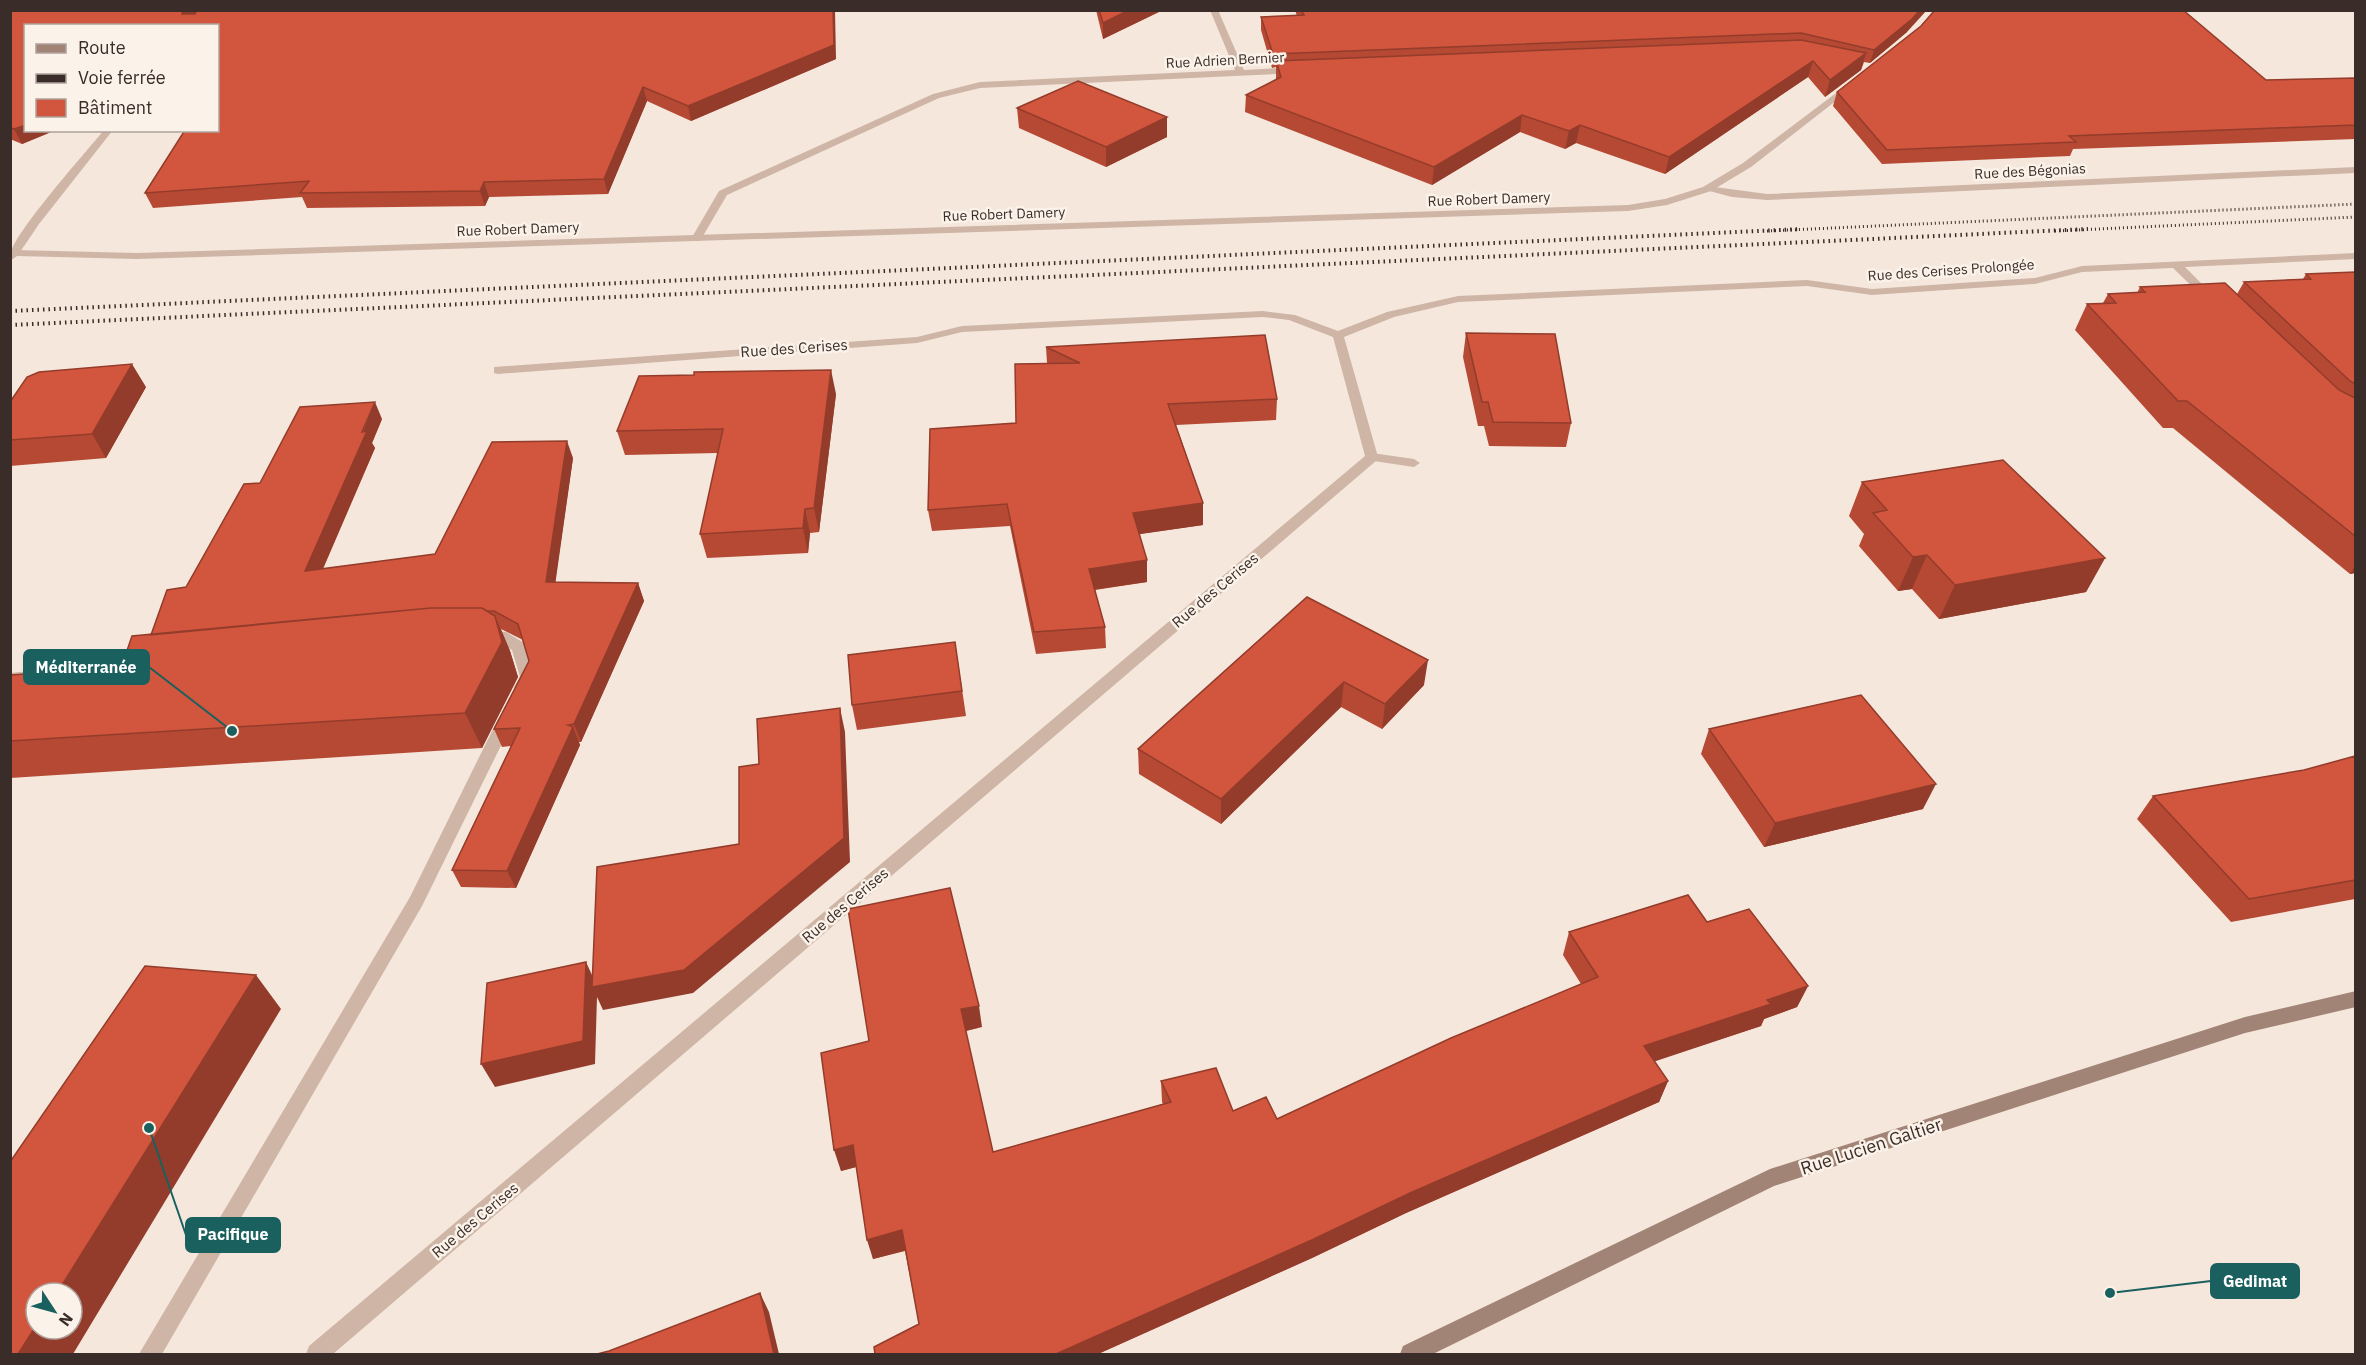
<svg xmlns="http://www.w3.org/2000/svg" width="2366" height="1365" viewBox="0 0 2366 1365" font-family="'IBM Plex Sans',sans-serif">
<rect width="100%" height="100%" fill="#f5e7dc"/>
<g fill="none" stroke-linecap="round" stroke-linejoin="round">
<path fill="#ceb5a6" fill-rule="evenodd" d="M1372 453 1414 459 1420 463 1414 467 1367 460 1366 457 1367 454Z
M485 631 506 632 524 643 534 677 527 691H517L514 687 520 677 512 650 498 641 480 640 478 636Z
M142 660 149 665 147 669 10 683V673Z
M506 713 511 715 514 719 422 906 162 1354H139L410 897 498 719 501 715Z"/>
<path fill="#ceb5a6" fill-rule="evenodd" d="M1210 10H1218L1244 70 1296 67 1301 70 1296 73 980 88 939 98 727 195 700 241H692L691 239 719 191 933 94 980 82 1235 70Z
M104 130H113L39 224 18 255 10 256C10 237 87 151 104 130Z
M2356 167V173L1767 200 1732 197 1702 189 1707 186 1767 194Z
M2356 253V259L2185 267 2216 298 2210 301 2206 300 2173 268 2082 272 2035 284 1872 295 1807 286 1458 302 1394 317 1344 337 1378 457 1377 460 333 1354H306L309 1346 1365 456 1333 337 1289 320 1263 317 962 332 917 343 498 374 494 373V367L917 337 962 326 1263 311 1295 315 1338 331 1387 312 1458 296 1807 280 1872 289 2035 278 2082 266Z"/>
<path fill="#ceb5a6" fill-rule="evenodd" d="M1852 81 1857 84 1855 86 1751 167 1711 191 1667 205 1628 211 137 259 17 256 10 261V251L14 250 137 253 1628 205 1665 199 1703 187 1743 163Z"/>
<path fill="#a28477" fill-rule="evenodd" d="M2356 991V1007L2245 1033 1774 1186 1433 1354H1400L1403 1346 1770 1169 2245 1017Z"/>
<path stroke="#3a2c28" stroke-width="3" stroke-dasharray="1 3" stroke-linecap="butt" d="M1767 231 2356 204
M2055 231 2356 217"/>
<path stroke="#3a2c28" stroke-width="4" stroke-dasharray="1.5 4" stroke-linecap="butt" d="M10 311 1800 229
M10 325 2088 229"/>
</g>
<path fill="#b54934" d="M10 10 836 59 691 121 647 101 608 194 489 197 485 206 307 208 302 197 153 208 145 193 218 130V26L26 130H56L22 144 10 139Z
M1096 10H1163L1103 39Z
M1295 10H1418L1907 32 1870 63 1864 62 1861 70 1825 97 1808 77 1665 174 1576 143 1565 149 1520 132 1432 185 1245 112 1246 95 1276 80V67L1272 68 1261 30V17L1297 16Z
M1921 26 2266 80 2355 78V139L2073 149 2070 156 1882 164 1833 106 1837 92Z
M1017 108 1167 117V137L1106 167 1019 128Z
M2355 272V573L2350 574 2173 428H2163L2075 330 2087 304 2103 303 2108 294 2137 293 2140 287 2237 294 2244 282 2303 279 2306 274Z
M1466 333 1571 423 1566 447 1489 446 1484 426H1478L1463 357Z
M1046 347 1277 399 1276 420 1176 425 1203 503V525L1139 534 1147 582 1095 590 1105 627 1106 648 1036 654 1010 526 932 531 928 510 1016 423 1047 363Z
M146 387 106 458 10 466V402Z
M836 394 819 532 810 533 808 553 707 558 700 534 718 453 625 455 617 431Z
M382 419 372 443 375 448 323 569 435 554 573 458 555 582 638 583 644 601 581 742H579L580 745 516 888 461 887 452 870 511 746 502 747 494 729 529 661 523 640 501 629 510 651 518 677 482 748 10 778V675L121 668 151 635 186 587Z
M1862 482 2105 558 2086 592 1939 619 1912 589 1898 591 1859 546 1864 534 1849 516Z
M1307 597 1424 685 1382 729 1341 707 1221 824 1139 774 1138 749Z
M955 642 966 716 857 730 852 705Z
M1709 729 1923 809 1764 847 1701 754Z
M2355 756V899L2231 922 2137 819 2153 796 2304 770Z
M1707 922 1808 986 1797 1007 1764 1019 1761 1026 1654 1061 1668 1081 1659 1102 1406 1213 1312 1258 1098 1354H875L919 1324 905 1251 873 1259 856 1167 841 1171 821 1053 982 1027 966 1031 993 1152 1163 1104 1162 1102 1161 1081 1233 1111 1277 1119 1581 984 1563 955 1569 932Z"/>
<path fill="#933c2b" d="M183 10H199L188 25 182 14Z
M833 10H835L836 59 691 121 688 106Z
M1129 10H1163L1103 39V23Z
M1920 10H1927L1907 32 1870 63 1874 50Z
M1866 53 1861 70 1825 97 1830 80Z
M1813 61 1808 77 1665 174 1669 157Z
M643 87 647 101 608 194 604 179Z
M1522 115 1520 132 1432 185 1434 167Z
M1167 117V137L1106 167V147Z
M26 125V130H56L22 144 14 129Z
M1580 125 1576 143 1565 149 1569 131Z
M484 182 489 197 485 206 480 191Z
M132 364 146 387 106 458 92 434Z
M831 370 836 394 819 532 814 508Z
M375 402 382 419 372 443 375 448 314 589 305 571Z
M567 441 573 458 553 600 546 582Z
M1203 503V525L1134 535 1133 513Z
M805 509 810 533 808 553 803 528Z
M1927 555 1912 589 1898 591 1913 557Z
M2105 558 2086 592 1939 619 1955 585Z
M1147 560V582L1091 590 1089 569Z
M2355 566V573L2350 574Z
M638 583 644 601 581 742 574 724Z
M495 616 510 651 518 677 482 748 465 713Z
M1428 660 1424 685 1382 729 1385 704Z
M1344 682 1341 707 1221 824V799Z
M840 708 845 732 850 862 693 993 603 1010 597 997 595 1064 495 1087 481 1064 586 962 597 986 684 970Z
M573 727 580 745 516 888 507 871Z
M1936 784 1923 809 1764 847 1775 823Z
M256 975 281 1009 73 1354H18L36 1326V1329H72V1293H57Z
M1808 986 1797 1007 1764 1019 1761 1026 1635 1068 1644 1046 1767 1000Z
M979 1006 982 1027 965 1031 961 1009Z
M1668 1081 1659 1102 1406 1213 1312 1258 1098 1354H1056L1410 1193Z
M853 1145 860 1166 841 1171 834 1150Z
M902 1230 907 1250 873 1259 867 1240Z
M760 1293 769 1312 779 1354H774Z"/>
<path fill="#d2553d" stroke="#933c2b" stroke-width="1.5" d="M10 10H183L182 14H195L197 10H833L834 45 688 106 643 87 604 179 484 182 480 191 300 193 309 181 145 193 185 130H218V26H26V125L14 129 10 128Z
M1099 10H1129L1103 23Z
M1301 10 1488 11 1920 10 1912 19 1874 50 1801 33 1273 54 1261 17 1304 15Z
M1935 10H2183L2266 80 2355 78V125L2069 136 2076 142 1887 150 1837 92 1921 26Z
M1801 40 1866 53 1830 80 1813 61 1669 157 1580 125 1569 131 1522 115 1434 167 1246 95 1281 77 1276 61Z
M1078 81 1167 117 1106 147 1017 108Z
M2355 272V384L2350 381 2244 282 2311 279 2306 274Z
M2225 283 2339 390 2355 398V536L2187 401H2178L2087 304 2116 303 2108 294 2145 292 2140 287Z
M1466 333 1555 334 1571 423 1493 422 1488 402H1482Z
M1265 335 1277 399 1168 404 1203 503 1133 513 1147 560 1089 569 1105 627 1034 632 1007 504 928 510 930 429 1016 423 1015 364 1080 363 1046 347Z
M132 364 92 434 10 440V402L27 377 39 372Z
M831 370 814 508 805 509 803 528 700 534 723 429 617 431 639 376 694 375V372Z
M375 402 362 432 367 431 305 571 435 554 492 442 567 441 546 582 638 583 574 724 568 725 573 727 507 871 452 870 520 728 494 729 529 661 518 624 494 611H487L482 608H431L151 635 167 590 186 587 244 484 260 483 300 407Z
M2003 460 2105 558 1955 585 1927 555 1913 557 1873 513 1887 510 1862 482Z
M1307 597 1428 660 1385 704 1344 682 1221 799 1138 749Z
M431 608H482L495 616 502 642 465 713 10 741V675L121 668 132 636Z
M955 642 962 691 852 705 848 655Z
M1861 695 1936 784 1775 823 1709 729Z
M840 708 844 838 684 970 592 987 597 867 739 844V767L759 764 757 719Z
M2355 756V880L2249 899 2153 796 2304 770Z
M950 888 979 1006 961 1009 993 1152 1171 1102 1161 1081 1216 1068 1233 1111 1266 1097 1277 1119 1451 1038 1598 977 1569 932 1688 895 1707 922 1749 909 1808 986 1767 1000 1771 1004 1644 1046 1668 1081 1410 1193 1314 1239 1056 1354H875L874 1347 919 1324 902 1230 867 1240 853 1145 834 1150 821 1053 869 1041 848 909Z
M586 962 583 1041 481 1064 487 983Z
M145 966 256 975 57 1293H36V1326L18 1354H10V1162Z
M760 1293 774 1354H597L609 1351Z"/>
<g text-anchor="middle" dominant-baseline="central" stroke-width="5" stroke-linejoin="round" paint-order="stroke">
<g font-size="14" fill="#3a2c28" stroke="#fbf2e9">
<text transform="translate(1225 60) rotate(-3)">Rue Adrien Bernier</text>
<text transform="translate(2030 171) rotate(-3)">Rue des Bégonias</text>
<text transform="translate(1489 199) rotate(-2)">Rue Robert Damery</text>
<text transform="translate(1004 214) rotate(-2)">Rue Robert Damery</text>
<text transform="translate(518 229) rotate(-2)">Rue Robert Damery</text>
<text transform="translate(1951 270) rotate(-4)">Rue des Cerises Prolongée</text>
</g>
<g font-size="15" fill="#3a2c28" stroke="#fbf2e9">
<text transform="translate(794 348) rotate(-4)">Rue des Cerises</text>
<text transform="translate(1215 590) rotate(-40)">Rue des Cerises</text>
<text transform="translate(845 905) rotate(-40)">Rue des Cerises</text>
<text transform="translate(475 1220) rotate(-40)">Rue des Cerises</text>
</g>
<g font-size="18" fill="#3a2c28" stroke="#fbf2e9">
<text transform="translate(1871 1146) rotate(-18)">Rue Lucien Galtier</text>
</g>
</g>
<path fill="none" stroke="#19605f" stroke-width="2" d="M232 731L149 667M149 1128L186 1235M2110 1293L2211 1281"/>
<g fill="#19605f" stroke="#fbf2e9" stroke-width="2">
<circle cx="232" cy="731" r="6"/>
<circle cx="149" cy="1128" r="6"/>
<circle cx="2110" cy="1293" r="6"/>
</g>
<g fill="#19605f" stroke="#19605f" stroke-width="2">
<rect x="24" y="650" width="125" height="34" rx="6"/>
<rect x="186" y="1218" width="94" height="34" rx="6"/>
<rect x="2211" y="1264" width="88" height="34" rx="6"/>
</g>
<g font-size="16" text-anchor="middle" font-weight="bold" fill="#fff">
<text x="86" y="673">Méditerranée</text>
<text x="233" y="1240">Pacifique</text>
<text x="2255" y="1287">Gedimat</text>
</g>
<rect width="2366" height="1365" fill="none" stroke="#3a2c28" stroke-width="24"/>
<rect x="24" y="24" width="195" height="108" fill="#fbf2e9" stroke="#aea39c" stroke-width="1.5"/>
<rect x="36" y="44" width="30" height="9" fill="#a28477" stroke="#aea39c" stroke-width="1.5"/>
<text x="78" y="54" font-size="18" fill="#3a2c28">Route</text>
<rect x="36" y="74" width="30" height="9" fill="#3a2c28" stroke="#aea39c" stroke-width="1.5"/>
<text x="78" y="84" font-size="18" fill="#3a2c28">Voie ferrée</text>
<rect x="36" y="99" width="30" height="18" fill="#d2553d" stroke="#aea39c" stroke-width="1.5"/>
<text x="78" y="114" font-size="18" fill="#3a2c28">Bâtiment</text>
<g transform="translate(54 1311) rotate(126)"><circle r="28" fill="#fbf2e9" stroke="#aea39c" stroke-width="1.5"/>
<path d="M0-4.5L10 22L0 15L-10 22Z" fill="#19605f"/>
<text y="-9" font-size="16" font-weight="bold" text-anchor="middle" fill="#3a2c28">N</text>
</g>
</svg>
